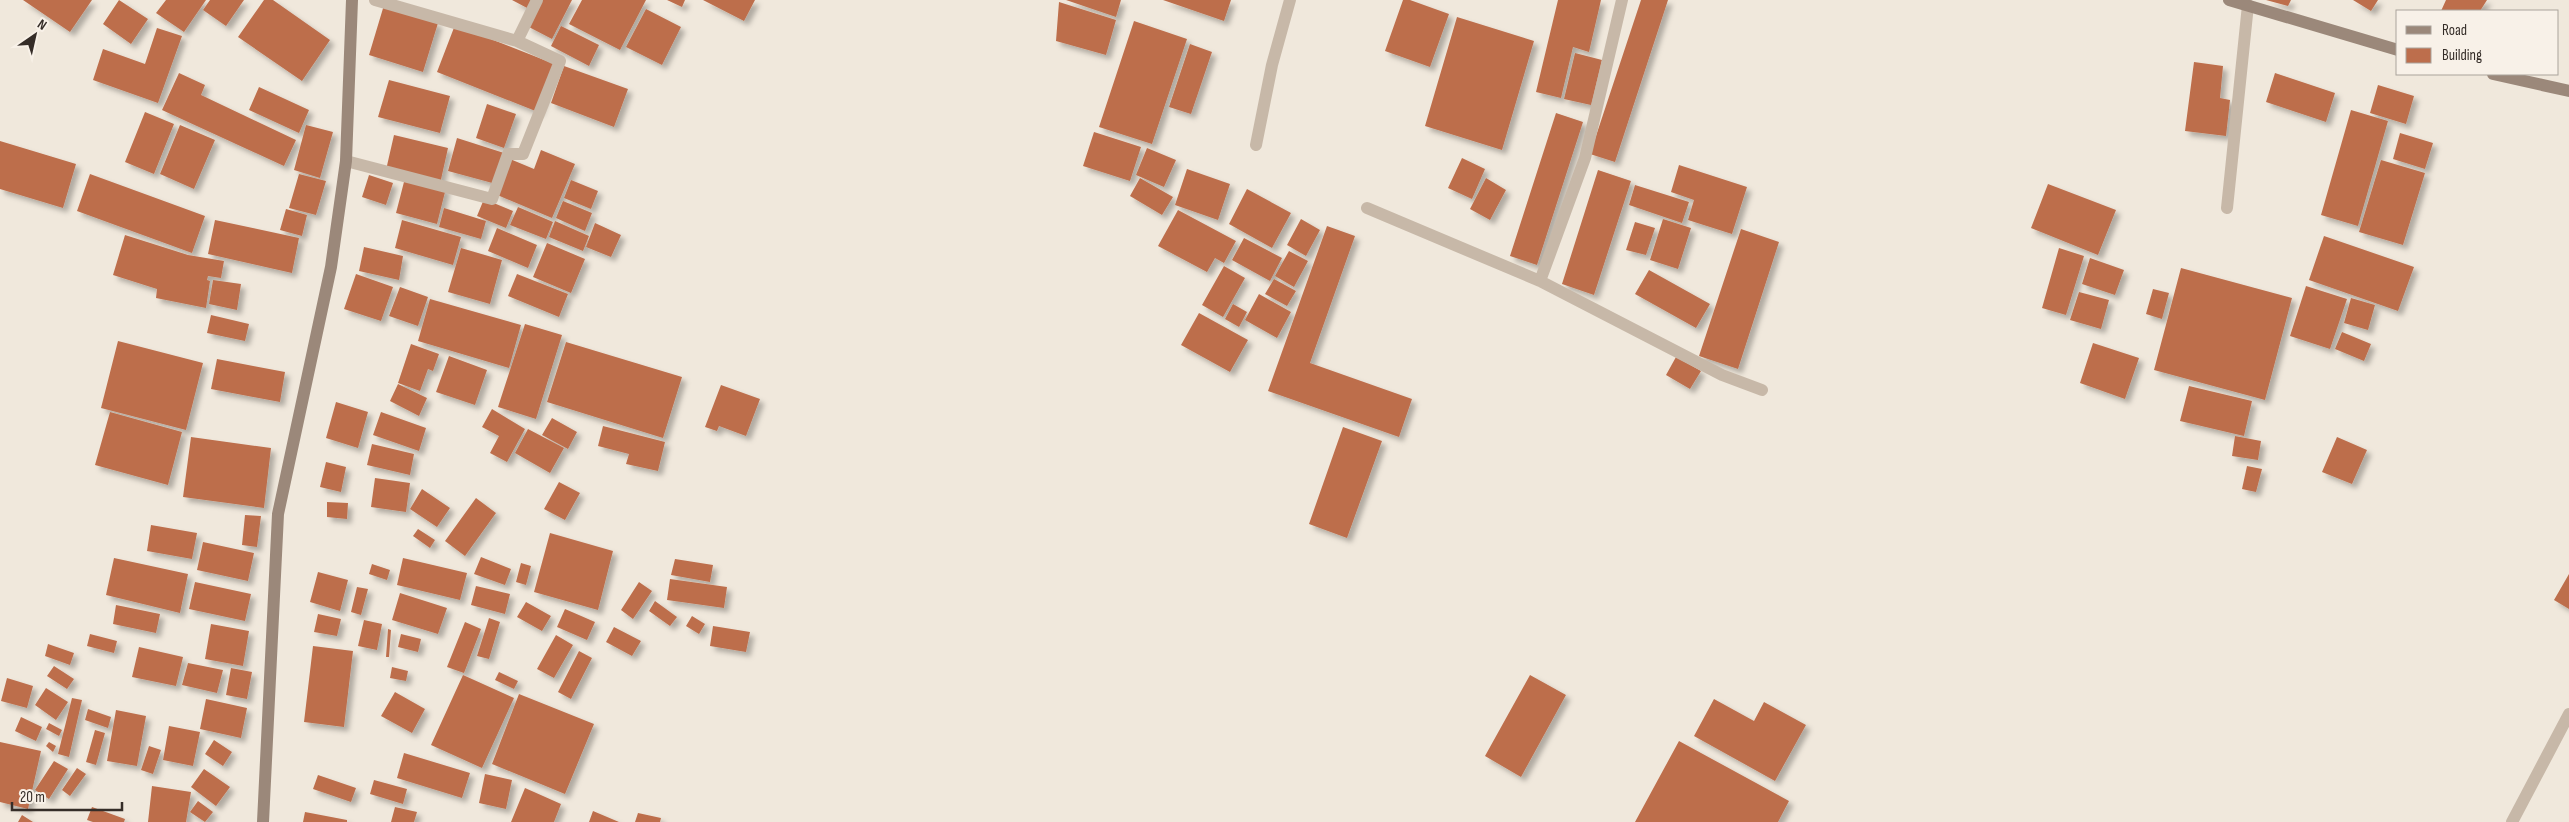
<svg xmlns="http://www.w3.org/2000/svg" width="2569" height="822" viewBox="0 0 2569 822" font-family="'Sofia Sans Condensed',sans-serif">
<defs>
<filter id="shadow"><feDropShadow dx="4.5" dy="4.5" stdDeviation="2.5" flood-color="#0004"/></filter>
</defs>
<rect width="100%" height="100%" fill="#f0e8dc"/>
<path fill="#bd6e4c" filter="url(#shadow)" d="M23 0H92L70 32Z
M119 0 148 19 131 44 103 24Z
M166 0H206L184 32 156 13Z
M210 0H244L226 26 203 10Z
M264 0H273L330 40 302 81 238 37Z
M512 0H533L529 9Z
M539 0H572L552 39 527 26Z
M582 0H646L620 50 569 24Z
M667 0H685L682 7Z
M703 0H755L744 21Z
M1066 0H1121L1116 17Z
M1163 0H1231L1224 21Z
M1403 0H1410L1449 14 1430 67 1385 51Z
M1558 0H1601L1589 52 1573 47 1561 98 1536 92Z
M1641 0H1668L1615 162 1590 154Z
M2266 0H2291L2288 6Z
M2353 0H2378L2371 11Z
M2446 0H2487L2480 11H2441Z
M1059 2 1116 20 1106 55 1056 41Z
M384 5 438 23 423 72 369 55Z
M646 9 681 27 662 65 626 47Z
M1457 17 1534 41 1502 150 1425 126Z
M1134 21 1187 39 1152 144 1099 127Z
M455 25 557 65 538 112 437 72Z
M561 26 599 45 589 66 551 46Z
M157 28 182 36 158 103 93 80 103 49 145 64Z
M1190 44 1212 52 1191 114 1169 107Z
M1575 53 1602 60 1591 105 1564 99Z
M2194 62 2223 66 2220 98 2230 100 2226 136 2185 131Z
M564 66 628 89 614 127 551 103Z
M179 73 205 85 201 95 296 140 284 166 162 110Z
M2275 73 2335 93 2326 122 2266 102Z
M389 80 450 96 440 133 378 117Z
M2378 85 2414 96 2406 124 2370 113Z
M259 87 309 110 299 133 249 110Z
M487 104 516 114 504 148 476 138Z
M2351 110 2388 121 2358 226 2321 215Z
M145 112 174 124 154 174 125 162Z
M1556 113 1583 122 1537 265 1510 256Z
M180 125 215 140 194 189 160 174Z
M306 125 333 132 320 178 294 170Z
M1094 132 1141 147 1130 181 1083 166Z
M2400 133 2433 143 2425 169 2393 159Z
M394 135 448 148 440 184 386 170Z
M457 138 504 153 496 184 448 171Z
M0 141 76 164 63 208 0 189Z
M1147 148 1176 160 1164 187 1136 175Z
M541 150 575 164 552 218 495 194 510 159 534 169Z
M1462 158 1485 169 1472 199 1448 188Z
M2381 160 2425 173 2403 245 2359 232Z
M1679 165 1747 187 1732 234 1688 220 1694 200 1671 192Z
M1187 169 1230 184 1218 220 1175 205Z
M1598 170 1631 181 1594 295 1562 284Z
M90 174 205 216 192 253 77 211Z
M299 174 326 181 316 215 289 208Z
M369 175 393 183 386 205 362 197Z
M405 178 446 188 437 224 396 213Z
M1140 178 1173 197 1162 215 1130 196Z
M1486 178 1506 190 1490 220 1470 209Z
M571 180 598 191 591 209 564 198Z
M2048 184 2116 210 2098 255 2031 228Z
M1635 185 1689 202 1682 223 1629 205Z
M1247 189 1291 213 1272 248 1229 224Z
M484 199 513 211 506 228 477 216Z
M563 201 592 213 585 231 556 218Z
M518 207 553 222 546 239 510 225Z
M444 208 486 221 481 239 439 227Z
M286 209 307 215 302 236 280 230Z
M1178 210 1236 241 1224 263 1215 258 1207 272 1158 246Z
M1301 219 1320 230 1306 256 1287 245Z
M1663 219 1691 228 1678 269 1650 260Z
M215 220 299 238 292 273 208 254Z
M402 220 461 237 453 265 395 248Z
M555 221 589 236 583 251 549 237Z
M1635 222 1655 228 1646 255 1626 250Z
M595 223 621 235 611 257 586 247Z
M1327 226 1355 236 1310 363 1412 399 1399 437 1268 391Z
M497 228 537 245 528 268 488 251Z
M1741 229 1779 242 1738 369 1699 356Z
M125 235 188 255 224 261 221 278 208 276 207 280 210 281 206 308 156 298 157 289 113 275Z
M2324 236 2414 267 2398 311 2309 280Z
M1244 238 1282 258 1270 281 1232 260Z
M547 243 585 259 571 293 533 277Z
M364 247 403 256 399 280 359 271Z
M461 248 502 260 490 304 448 292Z
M2059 248 2084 256 2066 315 2042 308Z
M1289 251 1308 261 1294 287 1275 276Z
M2090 258 2124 270 2115 295 2082 284Z
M1224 266 1245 278 1223 317 1202 305Z
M2181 268 2292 298 2265 400 2154 370Z
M1649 270 1710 304 1696 328 1635 294Z
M356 274 393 287 381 321 344 309Z
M517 274 568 294 559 317 508 296Z
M1274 279 1296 291 1287 306 1265 294Z
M213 280 241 284 237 310 209 304Z
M2306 286 2347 299 2330 349 2290 336Z
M400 287 428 297 418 326 389 316Z
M2153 289 2169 293 2162 319 2146 314Z
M2079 292 2109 300 2101 329 2070 320Z
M1259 294 1291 312 1277 338 1245 320Z
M2351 298 2375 305 2368 330 2344 323Z
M430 299 521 325 509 368 418 341Z
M1233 304 1247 312 1239 327 1225 319Z
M1199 313 1248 340 1230 372 1181 345Z
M211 315 249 324 245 341 207 333Z
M525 324 562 335 536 419 498 407Z
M2342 332 2371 344 2364 361 2335 349Z
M118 341 203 363 186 430 101 408Z
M566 342 682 377 663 438 547 402Z
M2093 343 2139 358 2125 399 2080 383Z
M411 344 439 354 433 371 428 369 420 391 398 383Z
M449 356 487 370 475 405 436 392Z
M1676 357 1701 371 1690 389 1666 375Z
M217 359 285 372 280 402 211 389Z
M398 384 427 398 419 416 390 401Z
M721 385 760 399 746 436 719 426 717 431 705 427Z
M2189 386 2252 401 2244 436 2180 421Z
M336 402 368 412 358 448 326 438Z
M492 409 525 429 507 462 490 453 499 436 482 427Z
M110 412 182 432 168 485 95 465Z
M381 412 426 428 419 451 373 435Z
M552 418 577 432 568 449 542 435Z
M603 426 665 442 658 471 626 464 629 454 598 446Z
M1343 427 1382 441 1347 538 1309 524Z
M528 429 564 448 550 473 515 453Z
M2235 436 2261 441 2258 460 2232 456Z
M191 437 271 448 264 508 183 497Z
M2337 437 2367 450 2352 484 2322 472Z
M372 444 414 454 410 475 367 465Z
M326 462 346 467 341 492 320 487Z
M2247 466 2262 469 2256 492 2242 489Z
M375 478 410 483 406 512 371 507Z
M559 482 580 493 565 520 544 509Z
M422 489 450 508 437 527 410 509Z
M476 498 496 513 465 556 445 541Z
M327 502 348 503 347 519 327 517Z
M245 515 261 516 257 547 242 545Z
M151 525 197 533 192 559 147 551Z
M418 529 435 540 430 548 413 536Z
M550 533 613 551 598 610 534 592Z
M203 542 254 553 248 581 197 570Z
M481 557 511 569 505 585 474 574Z
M114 558 188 574 180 613 106 595Z
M403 558 467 573 460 600 397 585Z
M675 559 713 565 710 582 671 575Z
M521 563 531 566 526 585 516 582Z
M372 564 390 570 387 580 369 574Z
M318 572 348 580 340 611 310 602Z
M2569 574V609L2554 600Z
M670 579 727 587 724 608 667 600Z
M195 582 251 594 245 621 189 609Z
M639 582 652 591 633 619 621 610Z
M476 586 510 594 505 614 471 605Z
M357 587 368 589 361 615 351 612Z
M400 593 447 608 438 634 392 620Z
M655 601 677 617 670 626 649 611Z
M526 602 551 616 542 631 517 617Z
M116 605 160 614 156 633 113 624Z
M565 609 595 622 587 640 557 627Z
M318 614 341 619 337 636 314 632Z
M692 616 705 624 699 634 686 626Z
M489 618 500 622 489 659 477 656Z
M364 620 382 624 377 650 358 646Z
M465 622 481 629 464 673 447 667Z
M211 624 249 631 243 666 205 659Z
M713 626 750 632 746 652 710 646Z
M614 627 641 641 632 656 606 642Z
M388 629 391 630 389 657H386Z
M90 634 117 641 114 653 87 646Z
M401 634 421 639 418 652 398 647Z
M556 635 573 645 554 678 537 669Z
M48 644 74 653 70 665 45 656Z
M313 646 353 651 344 727 304 722Z
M139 647 183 657 176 686 132 677Z
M579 651 592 658 571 699 558 692Z
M188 663 223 670 217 693 182 685Z
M54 666 74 679 67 689 47 676Z
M392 667 408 671 406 681 390 678Z
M231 668 252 672 247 699 226 695Z
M499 672 518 681 514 689 495 680Z
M463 675 514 698 482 768 431 745Z
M1530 675 1566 695 1521 777 1485 756Z
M7 678 33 686 27 708 1 701Z
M46 688 68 702 56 720 35 705Z
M395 692 425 709 412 733 381 716Z
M519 694 594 724 565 794 492 764Z
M72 698 82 700 69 757 58 754Z
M206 699 247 708 241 738 200 729Z
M1714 699 1754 721 1764 702 1806 725 1775 781 1694 736Z
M88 709 111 717 108 728 85 720Z
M116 710 146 716 137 766 107 761Z
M21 717 42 727 36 741 15 731Z
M49 723 62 730 59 736 46 729Z
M169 726 200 732 193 766 163 760Z
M95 730 105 733 96 765 86 762Z
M214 740 232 752 223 766 205 754Z
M1679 741 1789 801 1778 822H1635Z
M0 742 41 751 28 809 0 802Z
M49 742 56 746 53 752 46 746Z
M149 746 161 750 153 774 141 770Z
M404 753 470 773 462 798 397 778Z
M54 761 68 769 49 799 35 790Z
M77 768 86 774 70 796 62 790Z
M204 769 230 787 216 806 191 787Z
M485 774 512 780 506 809 479 803Z
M318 775 356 788 351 802 313 789Z
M374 780 407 789 403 804 370 794Z
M152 786 191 792 186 822H148Z
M525 788 561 804 554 822H511Z
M198 801 213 812 205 822 190 812Z
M92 807 125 819 124 822H93L87 820Z
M395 807 417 812 414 822H391Z
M593 811 619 822H589Z
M305 812 347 820V822H303Z
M638 813 661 818 660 822H635Z
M22 815 33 822H18Z"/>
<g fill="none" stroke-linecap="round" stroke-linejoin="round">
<path stroke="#c7b8a8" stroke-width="12" d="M1256 145 1272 65 1290 0
M1367 208 1540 281 1585 158 1622 0
M2227 208 2248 5
M1540 281 1722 375 1762 390"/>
<path stroke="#c7b8a8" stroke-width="12" d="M375 0 517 41 537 0
M346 161 492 199 508 154H523L560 61 517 41
M2512 822 2569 714"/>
<path stroke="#9b887a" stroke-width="12" d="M2229 0 2398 50
M2493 74 2569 91
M263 822 278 514 331 267 346 161 352 0"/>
</g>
<rect x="2396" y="10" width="162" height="65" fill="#f8f1e8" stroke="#aaa39b"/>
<rect x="2406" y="26" width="25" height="8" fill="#9b887a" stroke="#aaa39b"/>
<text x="2442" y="35" font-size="15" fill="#352d28">Road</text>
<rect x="2406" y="48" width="25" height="15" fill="#bd6e4c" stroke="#aaa39b"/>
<text x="2442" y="60" font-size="15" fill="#352d28">Building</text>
<g transform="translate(35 35) rotate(34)" stroke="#f8f1e8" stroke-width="4" paint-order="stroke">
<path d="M0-4L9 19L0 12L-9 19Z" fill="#352d28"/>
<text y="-8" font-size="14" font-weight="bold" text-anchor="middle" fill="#352d28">N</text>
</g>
<path d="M12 802v8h110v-8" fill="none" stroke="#352d28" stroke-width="2.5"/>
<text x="20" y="802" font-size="15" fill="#352d28" stroke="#f8f1e8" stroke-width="4" paint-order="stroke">20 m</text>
</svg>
